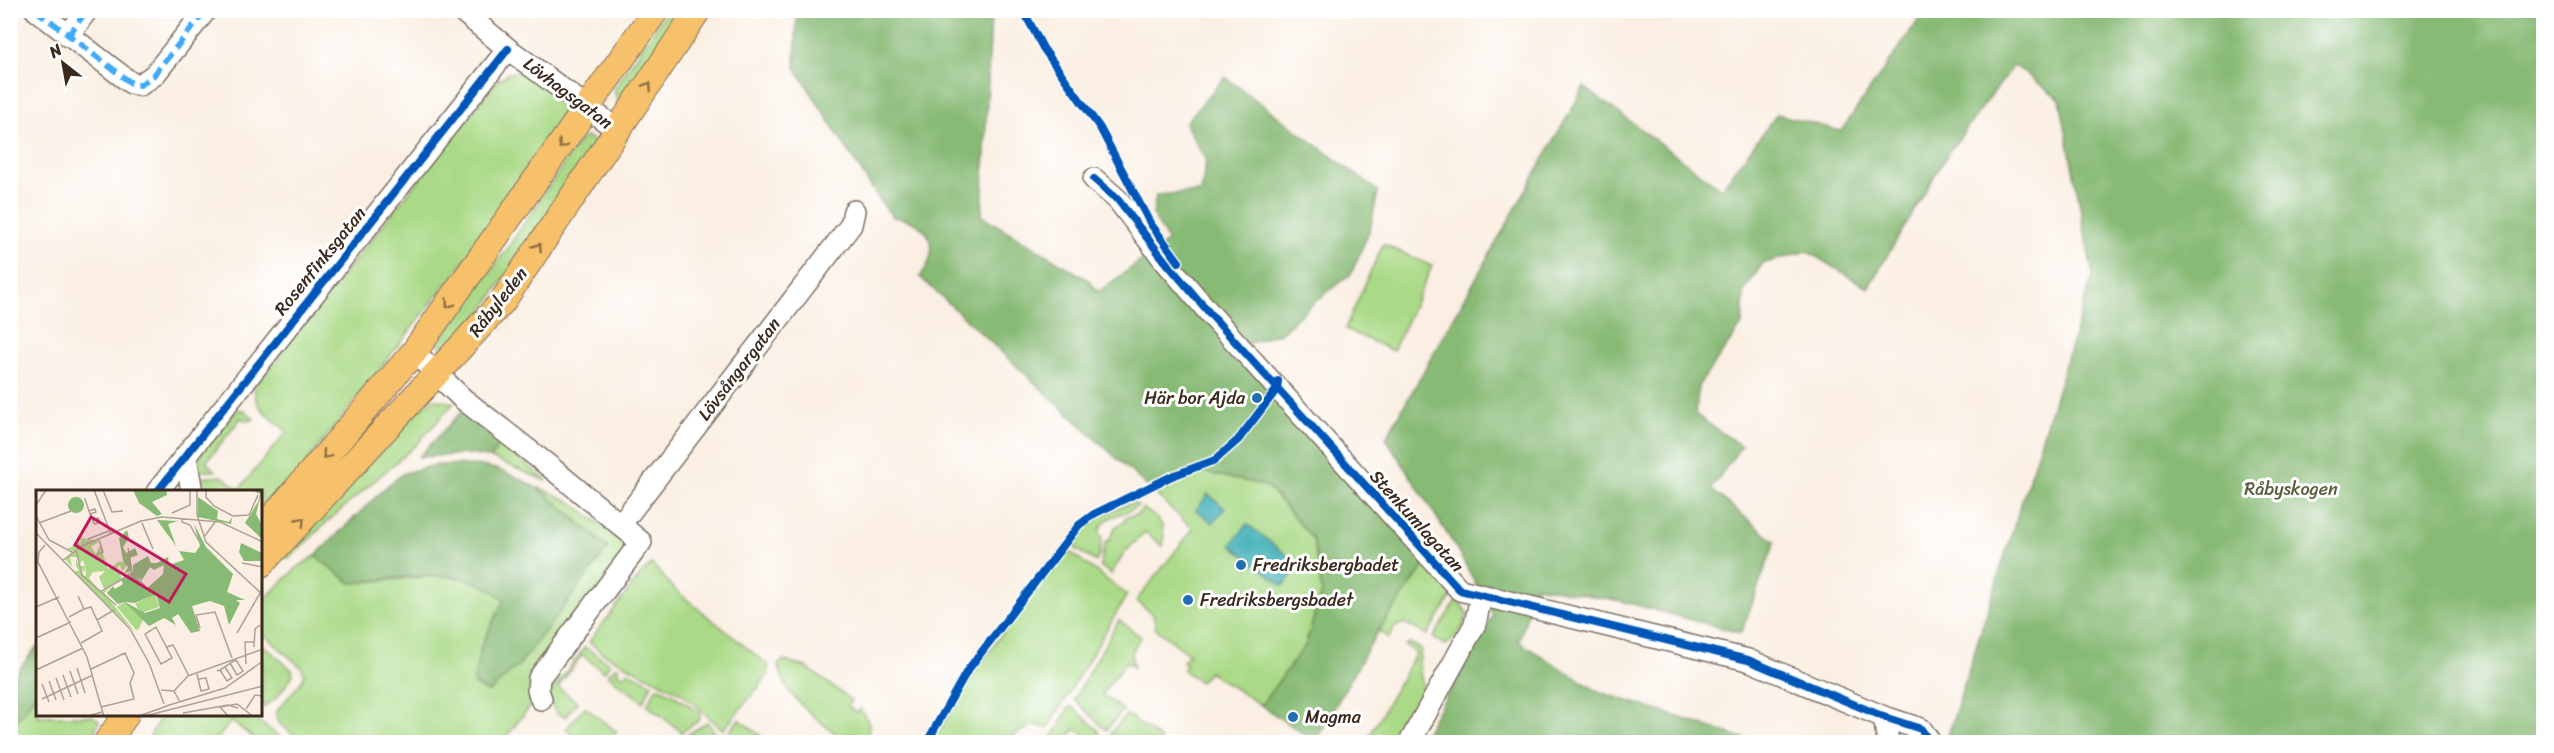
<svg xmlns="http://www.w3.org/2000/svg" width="2554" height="753" viewBox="0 0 2554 753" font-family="Sriracha,sans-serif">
<rect width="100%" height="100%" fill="#fff"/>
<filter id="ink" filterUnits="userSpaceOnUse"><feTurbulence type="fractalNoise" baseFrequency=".0167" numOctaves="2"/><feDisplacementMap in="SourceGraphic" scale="12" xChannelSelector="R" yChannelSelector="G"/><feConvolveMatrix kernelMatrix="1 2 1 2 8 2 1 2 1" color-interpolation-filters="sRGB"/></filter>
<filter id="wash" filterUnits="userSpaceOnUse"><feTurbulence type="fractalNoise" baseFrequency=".008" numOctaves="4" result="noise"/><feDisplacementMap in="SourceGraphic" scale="24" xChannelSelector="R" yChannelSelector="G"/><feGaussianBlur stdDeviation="1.35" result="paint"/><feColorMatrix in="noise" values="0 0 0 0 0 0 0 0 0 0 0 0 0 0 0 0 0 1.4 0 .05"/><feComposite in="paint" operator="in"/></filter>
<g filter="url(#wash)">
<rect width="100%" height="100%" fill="#faefe2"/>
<path fill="#aada87" stroke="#728252" stroke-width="1.5" d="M667 11H687L622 101 616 98 614 89Z
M519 71C533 74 554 89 561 103 564 111 562 120 560 127L463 263 261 520V492H199L198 478 222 476 239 489 287 432C274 418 251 408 255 386L498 80 509 73Z
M586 137 592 139 594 144 481 313 444 350 440 347 439 340 505 252 580 140Z
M1383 244 1432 266 1393 351 1345 329Z
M435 399 454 403 416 445 327 522 289 559 285 554 420 408Z
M240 410H244L254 419 249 421 241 418 206 462 215 471H198C197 449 221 428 235 412Z
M499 443 547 480 546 481 491 458Z
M1199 471 1267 486 1313 539 1322 591 1305 646 1261 705 1209 672 1200 682 1183 670 1187 665 1183 661 1189 654 1156 629 1153 614 1136 601 1193 529 1151 490Z
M538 487 571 502 629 546 534 702 502 742H303L279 723 276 712 302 681 304 674 302 668 261 632V621L265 614 261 602 298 567 315 556 351 583 451 575 488 586 504 600 481 646 608 548Z
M1133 502 1138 506C1123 517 1104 512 1099 534L1102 536 1100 553 1096 562 1076 549 1074 540 1084 525 1096 517Z
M1143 508C1161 522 1166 522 1163 546L1145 532 1125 552 1111 574 1100 566 1106 541H1109L1115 527 1126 521 1124 518 1138 514Z
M1065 548 1127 595 1048 728 1034 725 999 742H940L935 739 964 685Z
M1429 559 1453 594 1427 635 1404 623 1395 627 1389 638 1378 631Z
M652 564 674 589 768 665 769 674 723 730 683 694 604 654 589 642 641 574Z
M1457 599 1468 614C1464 625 1457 641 1445 645L1433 638Z
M1119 620 1141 637C1134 648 1128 654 1134 667L1126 662 1102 694 1123 710 1106 730 1074 699Z
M261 643 292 670 293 675 278 696 263 708Z
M1410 643 1421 649 1419 664 1423 690 1394 742H1366L1416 653 1405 645Z
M585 647 610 664 604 672 582 655 558 687 577 702 565 717 557 714 547 697Z
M783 660 806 667 851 700 848 706 857 713 860 709 869 723 868 738C863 742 857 744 851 742 837 738 797 703 789 691 783 682 781 674 778 665Z
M616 666 619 668 618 673 624 676 627 671 652 684 643 702 608 675Z
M657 687 672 694 700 713V719L682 732 647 705Z
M37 693 38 716H93L99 721 91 742H11L10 728Z
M585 707 617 732C608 745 593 743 579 742L566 729Z
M1069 707 1074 708 1099 731 1100 735 1094 742 1075 729 1064 742H1050Z
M1127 714 1161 740 1160 742H1119L1110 734Z
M161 716H251L287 742H259L231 721 215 742H147Z
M739 719 761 736 755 742H733L727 735Z
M707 722 718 737 716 742H696L687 735Z"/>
<path fill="#87ba74" stroke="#617249" stroke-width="1.5" d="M2062 10 2064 14 2092 15 2096 10 2543 11V742H2190L2185 740 2183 742H1946L2093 276 2060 99 2014 65 1949 152 1868 288 1807 251 1762 264 1744 292 1742 325 1698 386 1696 415 1741 446 1711 489 1775 542 1741 633 1621 601 1536 586 1519 642 1597 691 1755 742H1420L1493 615 1455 546 1386 438 1584 87 1721 189 1777 114 1841 131 1925 11Z
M797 11H991L982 216 1090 281 1098 292 1168 241 1153 215 1156 195 1201 192 1206 161 1185 123 1225 77 1378 191 1370 229 1351 274 1316 301 1280 333 1234 348 1429 559 1378 631 1315 742 1261 705 1305 646 1322 591 1313 539 1267 486 1199 471 1151 490 920 277C943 246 930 222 893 217L880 201 795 67Z
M461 412 499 443 491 458 469 454 419 457Z
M435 465C450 465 467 463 481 466 534 474 570 515 608 548L521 663 489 692 473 684 481 646 504 600C464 562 401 579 351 583L315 556 388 485 404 473Z
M37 646V693L11 728V680Z"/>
<path fill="#3eafb6" stroke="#3c6c6a" stroke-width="1.5" d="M1208 494 1225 508 1213 523 1196 510Z
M1247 524 1300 565 1283 586 1231 545Z"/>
</g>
<g filter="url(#ink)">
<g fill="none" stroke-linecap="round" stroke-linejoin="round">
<defs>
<path id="minor" d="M36 10 131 83 140 85 154 75 206 10
M461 10 508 49 619 131
M68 36 87 10
M1094 179 1118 200 1165 261 1212 316 1460 590 1748 660 1884 717 1921 729 1930 742
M414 352 463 399 549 466 641 542 539 678 538 690 541 699
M186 458 192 492
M157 492 508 49
M620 525 851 225 854 211
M1884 717 1888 742
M1410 742 1475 624 1481 597"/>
<path id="major" d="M261 531 414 352 656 10
M261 564 502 302 698 10
M107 742 125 716"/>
</defs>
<use href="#minor" stroke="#7e6f63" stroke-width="24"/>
<use href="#major" stroke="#7e6f63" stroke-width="28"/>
<use href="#minor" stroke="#fff" stroke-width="21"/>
<use href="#major" stroke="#f6c16b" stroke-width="26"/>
<path stroke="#3fa9f5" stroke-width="6" stroke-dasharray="12 6" stroke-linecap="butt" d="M36 10 131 83 140 85 154 75 206 10
M68 36 87 10"/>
<defs>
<path id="cycleway" d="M1023 10 1043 48 1100 128 1150 223 1179 262
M1094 179 1118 200 1165 261 1212 316 1460 590 1748 660 1884 717 1921 729 1930 742
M157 492 508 49
M927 742 967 671 1079 525 1094 514 1172 476 1215 460 1238 440 1277 389 1278 381"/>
</defs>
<use href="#cycleway" stroke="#fff" stroke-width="11"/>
<use href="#cycleway" stroke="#0057b8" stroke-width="8"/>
</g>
<defs><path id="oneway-chevron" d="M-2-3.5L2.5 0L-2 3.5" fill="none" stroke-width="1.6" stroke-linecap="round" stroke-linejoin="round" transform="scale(1.5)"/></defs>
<g stroke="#8f6e41">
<use href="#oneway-chevron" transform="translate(648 86) rotate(-57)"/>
<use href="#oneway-chevron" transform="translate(562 145) rotate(125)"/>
<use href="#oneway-chevron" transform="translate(538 247) rotate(-56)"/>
<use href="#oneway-chevron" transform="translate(449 304) rotate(125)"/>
<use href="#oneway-chevron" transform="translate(326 455) rotate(131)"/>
<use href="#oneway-chevron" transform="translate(301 521) rotate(-47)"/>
</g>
</g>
<g fill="#1f6fb2" stroke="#fff" stroke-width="2">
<circle cx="1257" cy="398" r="6"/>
<circle cx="1241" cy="565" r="6"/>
<circle cx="1188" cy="600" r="6"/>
<circle cx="1293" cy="717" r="6"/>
</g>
<g text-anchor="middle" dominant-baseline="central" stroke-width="6" stroke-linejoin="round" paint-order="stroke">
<g font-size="18" fill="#3b2a1e" stroke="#fff">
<text transform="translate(568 93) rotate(37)">Lövhagsgatan</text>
<text transform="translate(320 261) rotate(-51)">Rosenfinksgatan</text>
<text transform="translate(498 302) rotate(-52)">Råbyleden</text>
<text transform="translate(739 369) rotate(-53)">Lövsångargatan</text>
<text transform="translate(1417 521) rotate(48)">Stenkumlagatan</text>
</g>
<g font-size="18" fill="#3b2a1e" stroke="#fff" text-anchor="start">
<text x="1245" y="398" text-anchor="end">Här bor Ajda</text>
<text x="1253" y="565">Fredriksbergbadet</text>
<text x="1200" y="600">Fredriksbergsbadet</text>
<text x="1305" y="717">Magma</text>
</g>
<g font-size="18" fill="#5c5f3e" stroke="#fff">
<text x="2291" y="489">Råbyskogen</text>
</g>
</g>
<g transform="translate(36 490)">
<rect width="226" height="226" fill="#faefe2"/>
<path d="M44 48 61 50 63 52 55 57 60 64 64 55 72 79 84 71 92 74 86 82 84 75 81 78 86 88 96 80V83L68 99 63 87 69 81 57 82 53 88 65 103 75 97 68 103 99 142 38 82 43 80 40 76V69L48 87 50 85 49 76 48 83 44 76H49L47 70 44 73 42 67H34L36 77 29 69 37 61 31 59 45 52ZM119 104 123 117 105 123 99 114ZM88 112 107 129 103 139 100 140 81 117Z" fill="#aada87"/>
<path d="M97 0H130L131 5 116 12 126 24 121 26 103 13ZM216 0H226L220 24 226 35V49L209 33 222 12 224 4ZM162 7 182 21 181 29 193 32 196 27 195 34 162 27ZM32 15a8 8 0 1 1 16 0a8 8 0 1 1-16 0ZM121 30 142 31 132 34 140 56ZM158 34 170 57 197 84 191 102 209 110H200L204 113 193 135 188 116 174 111 156 116 164 141 155 143 142 124 136 128 140 135 128 128 113 136 88 112 82 114 71 103 77 96 79 99 87 94 85 90 97 83V75L112 66 115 73H121L132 67 133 75 148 70 143 61 159 63 164 56ZM128 75 127 84 110 99 98 85 106 90 114 77 118 80ZM120 104 124 118 109 123 89 112 99 113ZM91 40 93 48 87 57 90 63 99 58 102 65 94 68 96 80 88 84 92 77 87 71 83 48ZM205 53 226 63V71H208L203 62Z" fill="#87ba74" fill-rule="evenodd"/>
<path fill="none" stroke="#aea094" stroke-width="1.5" d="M58 0 75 44M67 0 76 22 87 21M161 0V25L170 52 227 105M170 0V7L178 16 197 26 213 25 222 5M49 8V9L54 24 60 22 59 19 53 21M0 15 10 0M136 23 154 15V0M55 24V25L57 29V31L58 33 59 34 64 32 62 28 57 30M0 26 13 50 36 62M146 28V32L154 35 163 51M3 33 35 21M106 33 117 59M0 43 94 139 113 173 128 214M168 47 179 32M52 49 73 41M9 55 3 62 2 72 51 167 68 227M92 58 96 82 109 96M40 60 46 85 80 115M60 65 67 62 63 50M26 71 46 56 105 31 126 27 184 32 227 52M206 73 227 77M64 102 97 83M0 117 23 107M33 127 48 119 42 106M61 130 78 120M120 137 136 168 125 174 109 144ZM164 138 160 125 179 122 196 168M201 143 227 98M0 148 35 132M45 153 66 141 55 117 48 119M131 157 137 155 153 186M218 157 219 139 224 135M210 174 209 152H219M41 178 49 203M55 179 89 163 98 183 94 193 98 209 65 217M0 180 47 158M184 180 191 191 196 188 189 177M34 181 42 204M181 181 184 180 192 175 194 173 200 170 207 181 201 185 194 173M161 184 165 201 173 199 170 188 162 189M27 185 35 207M20 188 28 210M13 191 20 210M6 194 13 212M125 200 138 201 144 212M138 201 152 186 227 159M6 209 57 185M130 216 189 198 227 171M210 219 219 205 227 206M147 223 192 215 202 218M48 227 66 222M100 227 131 216M105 227 227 196M193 227 184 217 201 214 218 227"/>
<path fill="#c2185b" fill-opacity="0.15" stroke="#c2185b" stroke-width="3" d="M55 27 150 84 133 112 39 55Z"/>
<rect width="226" height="226" fill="none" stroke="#3b2a1e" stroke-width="3"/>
</g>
<rect width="2554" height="753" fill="none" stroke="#fff" stroke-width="36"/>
<g transform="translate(63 63) rotate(329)" stroke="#ffffff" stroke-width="4.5" paint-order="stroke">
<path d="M0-4.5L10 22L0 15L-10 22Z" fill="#3b2a1e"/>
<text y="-9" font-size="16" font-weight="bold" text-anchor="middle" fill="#3b2a1e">N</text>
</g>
</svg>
